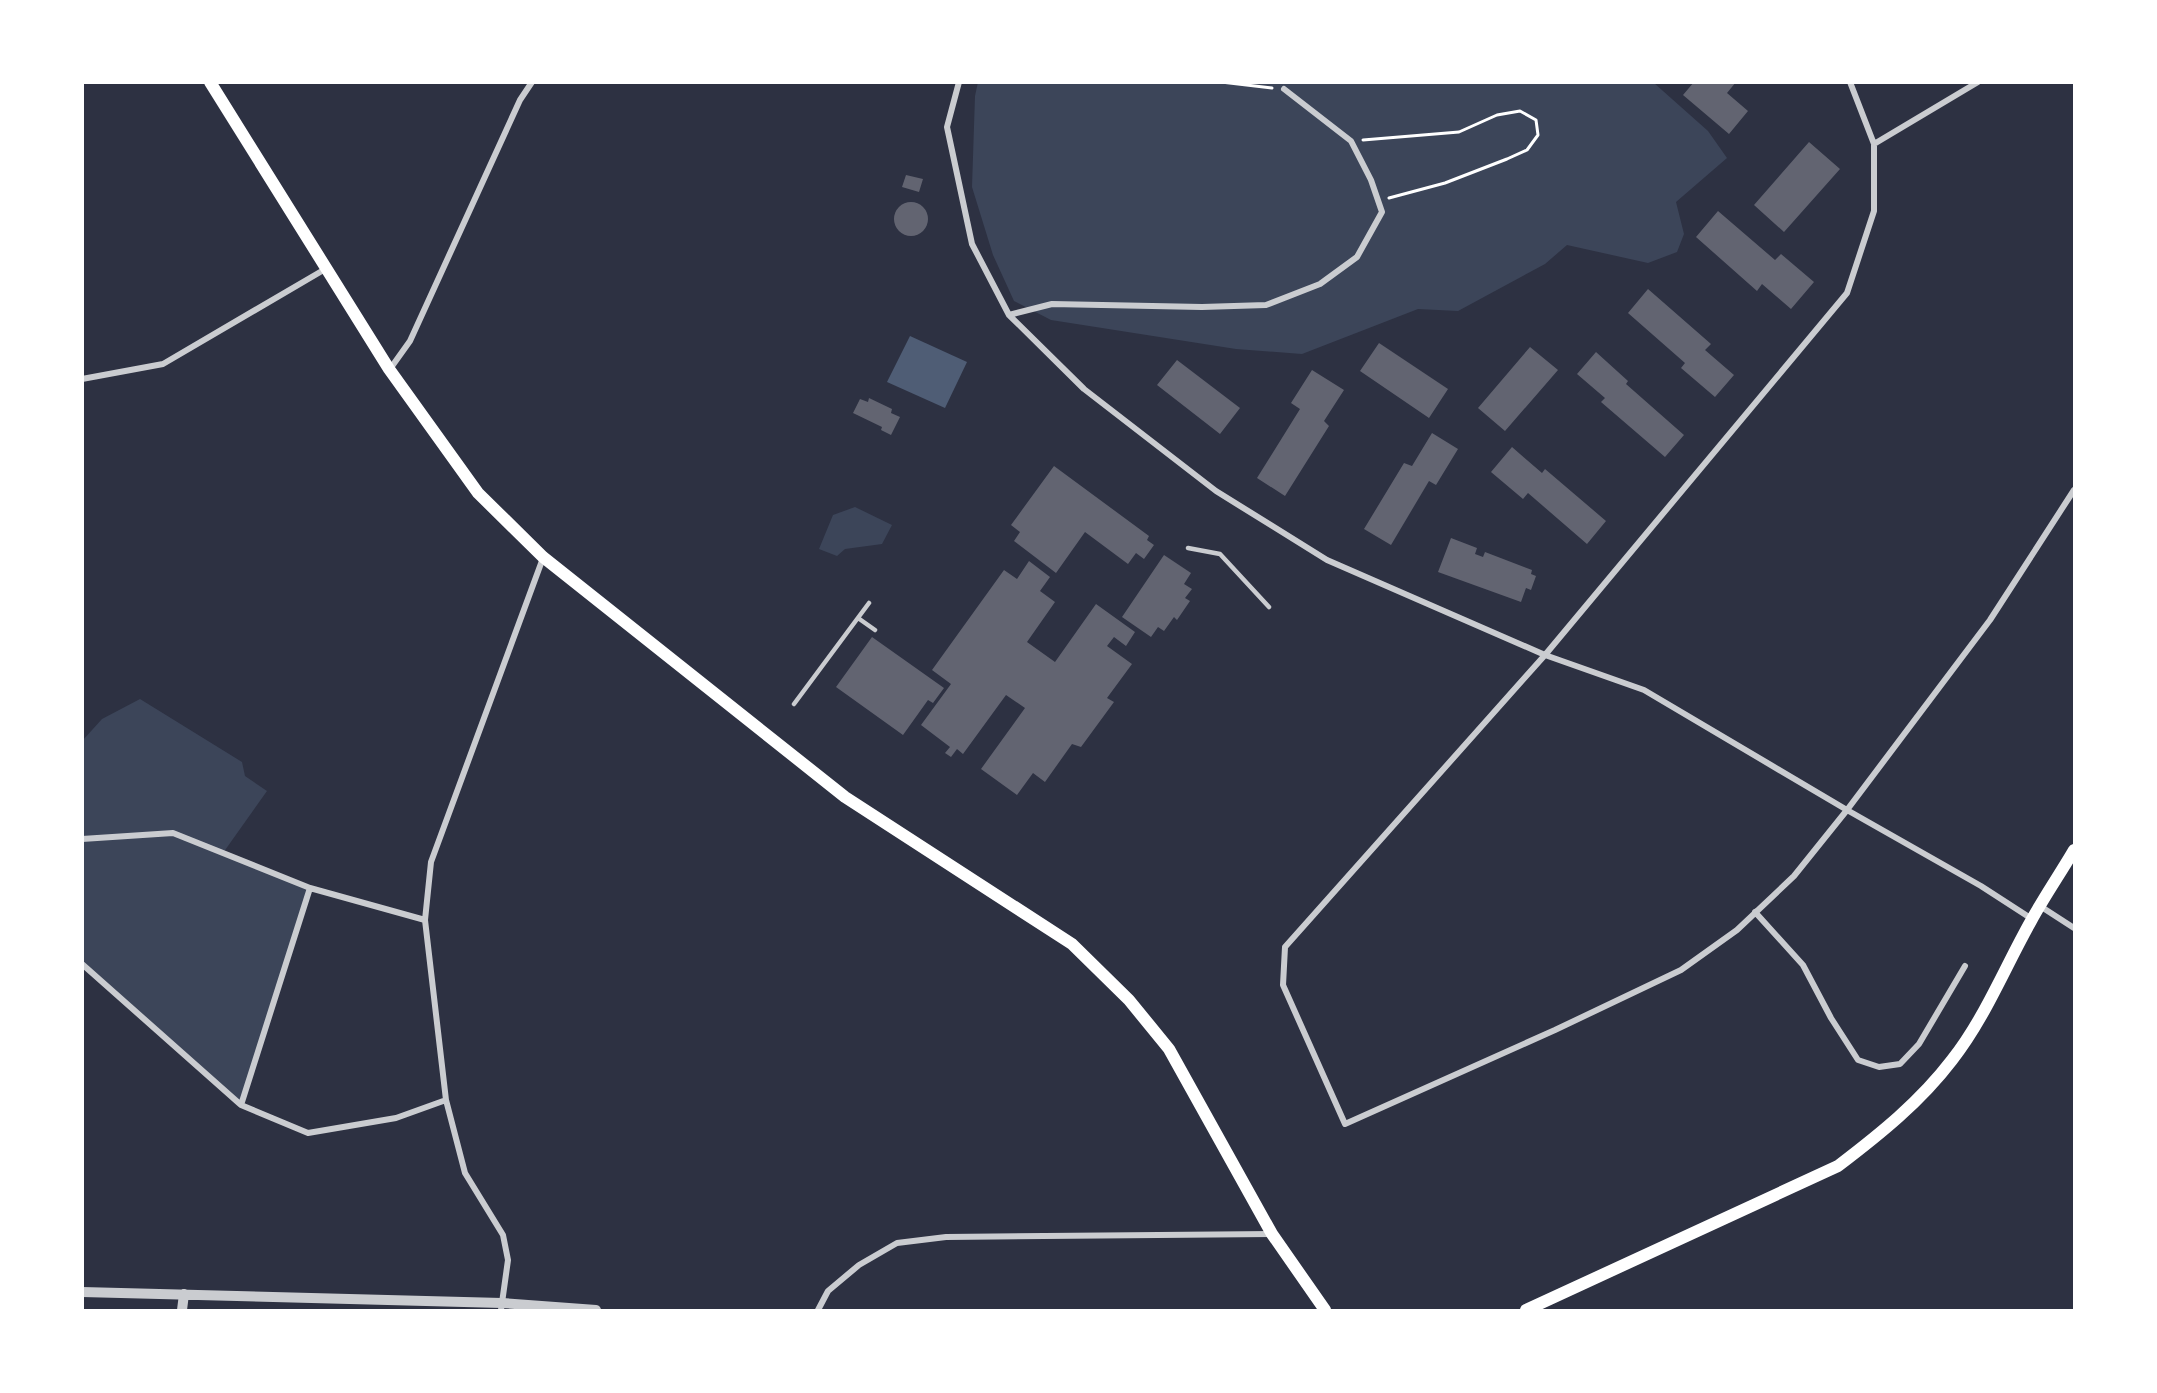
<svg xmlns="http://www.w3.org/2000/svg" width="2157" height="1393" viewBox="0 0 2157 1393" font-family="Karla,sans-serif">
<rect width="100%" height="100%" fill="#2d3142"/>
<path fill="#3c4559" d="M978 82 1654 83 1708 131 1727 158 1676 202 1684 234 1677 252 1648 263 1567 245 1545 264 1458 311 1418 309 1302 354 1236 349 1051 320 1014 301 993 255 972 187 975 96Z
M855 507 892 525 882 544 845 549 837 556 819 549 833 515Z
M140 699 242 762 245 776 267 791 223 853 310 888 241 1105 83 963V740L102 719Z"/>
<path fill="#4f5d75" d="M910 336 967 362 945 408 887 382Z"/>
<path fill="#626471" d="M1694 82H1736L1727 93 1748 111 1729 134 1683 95Z
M1809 142 1840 169 1784 232 1754 205Z
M906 175 923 179 919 192 902 187Z
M894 219a17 17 0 1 1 34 0a17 17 0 1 1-34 0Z
M1718 211 1775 260 1781 254 1814 282 1791 309 1762 284 1757 291 1696 237Z
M1648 289 1711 344 1705 350 1734 375 1715 397 1681 368 1685 363 1628 313Z
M1379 343 1448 389 1429 418 1360 371Z
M1530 347 1558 370 1505 431 1478 408Z
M1596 352 1628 381 1626 384 1684 435 1665 457 1601 402 1605 398 1577 374Z
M1177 360 1240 408 1220 434 1157 385Z
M1312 370 1344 390 1324 421 1329 426 1285 496 1257 478 1300 409 1291 403Z
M869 398 892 409 891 413 900 417 891 435 881 430 882 427 853 413 860 399 868 402Z
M1432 433 1458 449 1436 485 1429 481 1391 545 1364 529 1404 463 1412 466Z
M1512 447 1542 473 1545 469 1606 521 1587 544 1528 493 1523 499 1491 472Z
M1054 466 1149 536 1147 540 1154 545 1144 559 1136 553 1128 564 1085 532 1056 573 1014 541 1020 532 1011 525Z
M1451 538 1477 548 1475 554 1483 557 1485 552 1532 570 1531 574 1536 576 1531 590 1526 588 1521 602 1438 572Z
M1164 555 1191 573 1184 584 1192 589 1185 598 1190 601 1177 620 1174 617 1164 631 1158 627 1151 637 1122 617Z
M1029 561 1050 577 1040 591 1055 602 1027 642 1055 662 1096 604 1135 632 1126 646 1114 637 1107 646 1132 664 1107 698 1114 702 1081 747 1072 744 1045 782 1033 773 1017 795 981 769 1025 708 1006 695 963 754 957 749 951 757 945 753 950 747 921 725 951 684 932 670 1004 570 1017 579Z
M872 637 944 688 933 703 928 700 903 735 836 687Z"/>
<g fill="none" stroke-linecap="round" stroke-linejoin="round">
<path stroke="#fff" stroke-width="3" d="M1221 82 1272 88
M1363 140 1459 132 1497 115 1520 111 1536 120 1538 135 1527 150 1507 159 1445 183 1389 198"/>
<path stroke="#caccd0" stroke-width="4.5" d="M1188 548 1220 554 1269 607
M858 618 875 630
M794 704 869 603"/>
<path stroke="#caccd0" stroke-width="6" d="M959 82 947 127 972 244 1009 315 1084 389 1216 491 1327 560 1545 655 1644 690 1847 810 1981 886 2032 919
M1850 82 1874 144V211L1847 293 1545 655 1285 947 1283 985 1345 1124 1555 1030 1681 970 1737 930 1794 876 1847 810 1990 620 2074 490
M1874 144 1978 82
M1009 315 1052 304 1202 307 1266 305 1320 284 1357 257 1382 212 1371 180 1351 141 1284 89
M390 369 410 341 520 100 532 82
M82 379 163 364 327 268
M82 839 173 833 310 888 425 920
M2040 906 2074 928
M1755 912 1803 965 1831 1018 1858 1060 1879 1067 1900 1064 1919 1044 1965 966
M82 964 241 1105 308 1133 396 1118 446 1100
M241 1105 310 888
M501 1310 508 1260 503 1235 465 1173 446 1100 425 920 431 862 543 558
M818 1310 828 1291 859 1265 897 1243 946 1237 1272 1234"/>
<path stroke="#caccd0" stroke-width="10" d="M82 1292 502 1303 596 1310
M182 1310 184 1294"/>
<path stroke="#fff" stroke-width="12" d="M210 82 389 369 478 493 543 557 845 797 1072 944 1129 1000 1169 1049 1272 1234 1325 1310
M1526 1310 1838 1166C1880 1134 1920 1102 1952 1060 1985 1018 2005 967 2031 921 2044 897 2060 874 2074 850"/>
</g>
<rect width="2157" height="1393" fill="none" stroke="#ffffff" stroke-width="168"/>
</svg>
